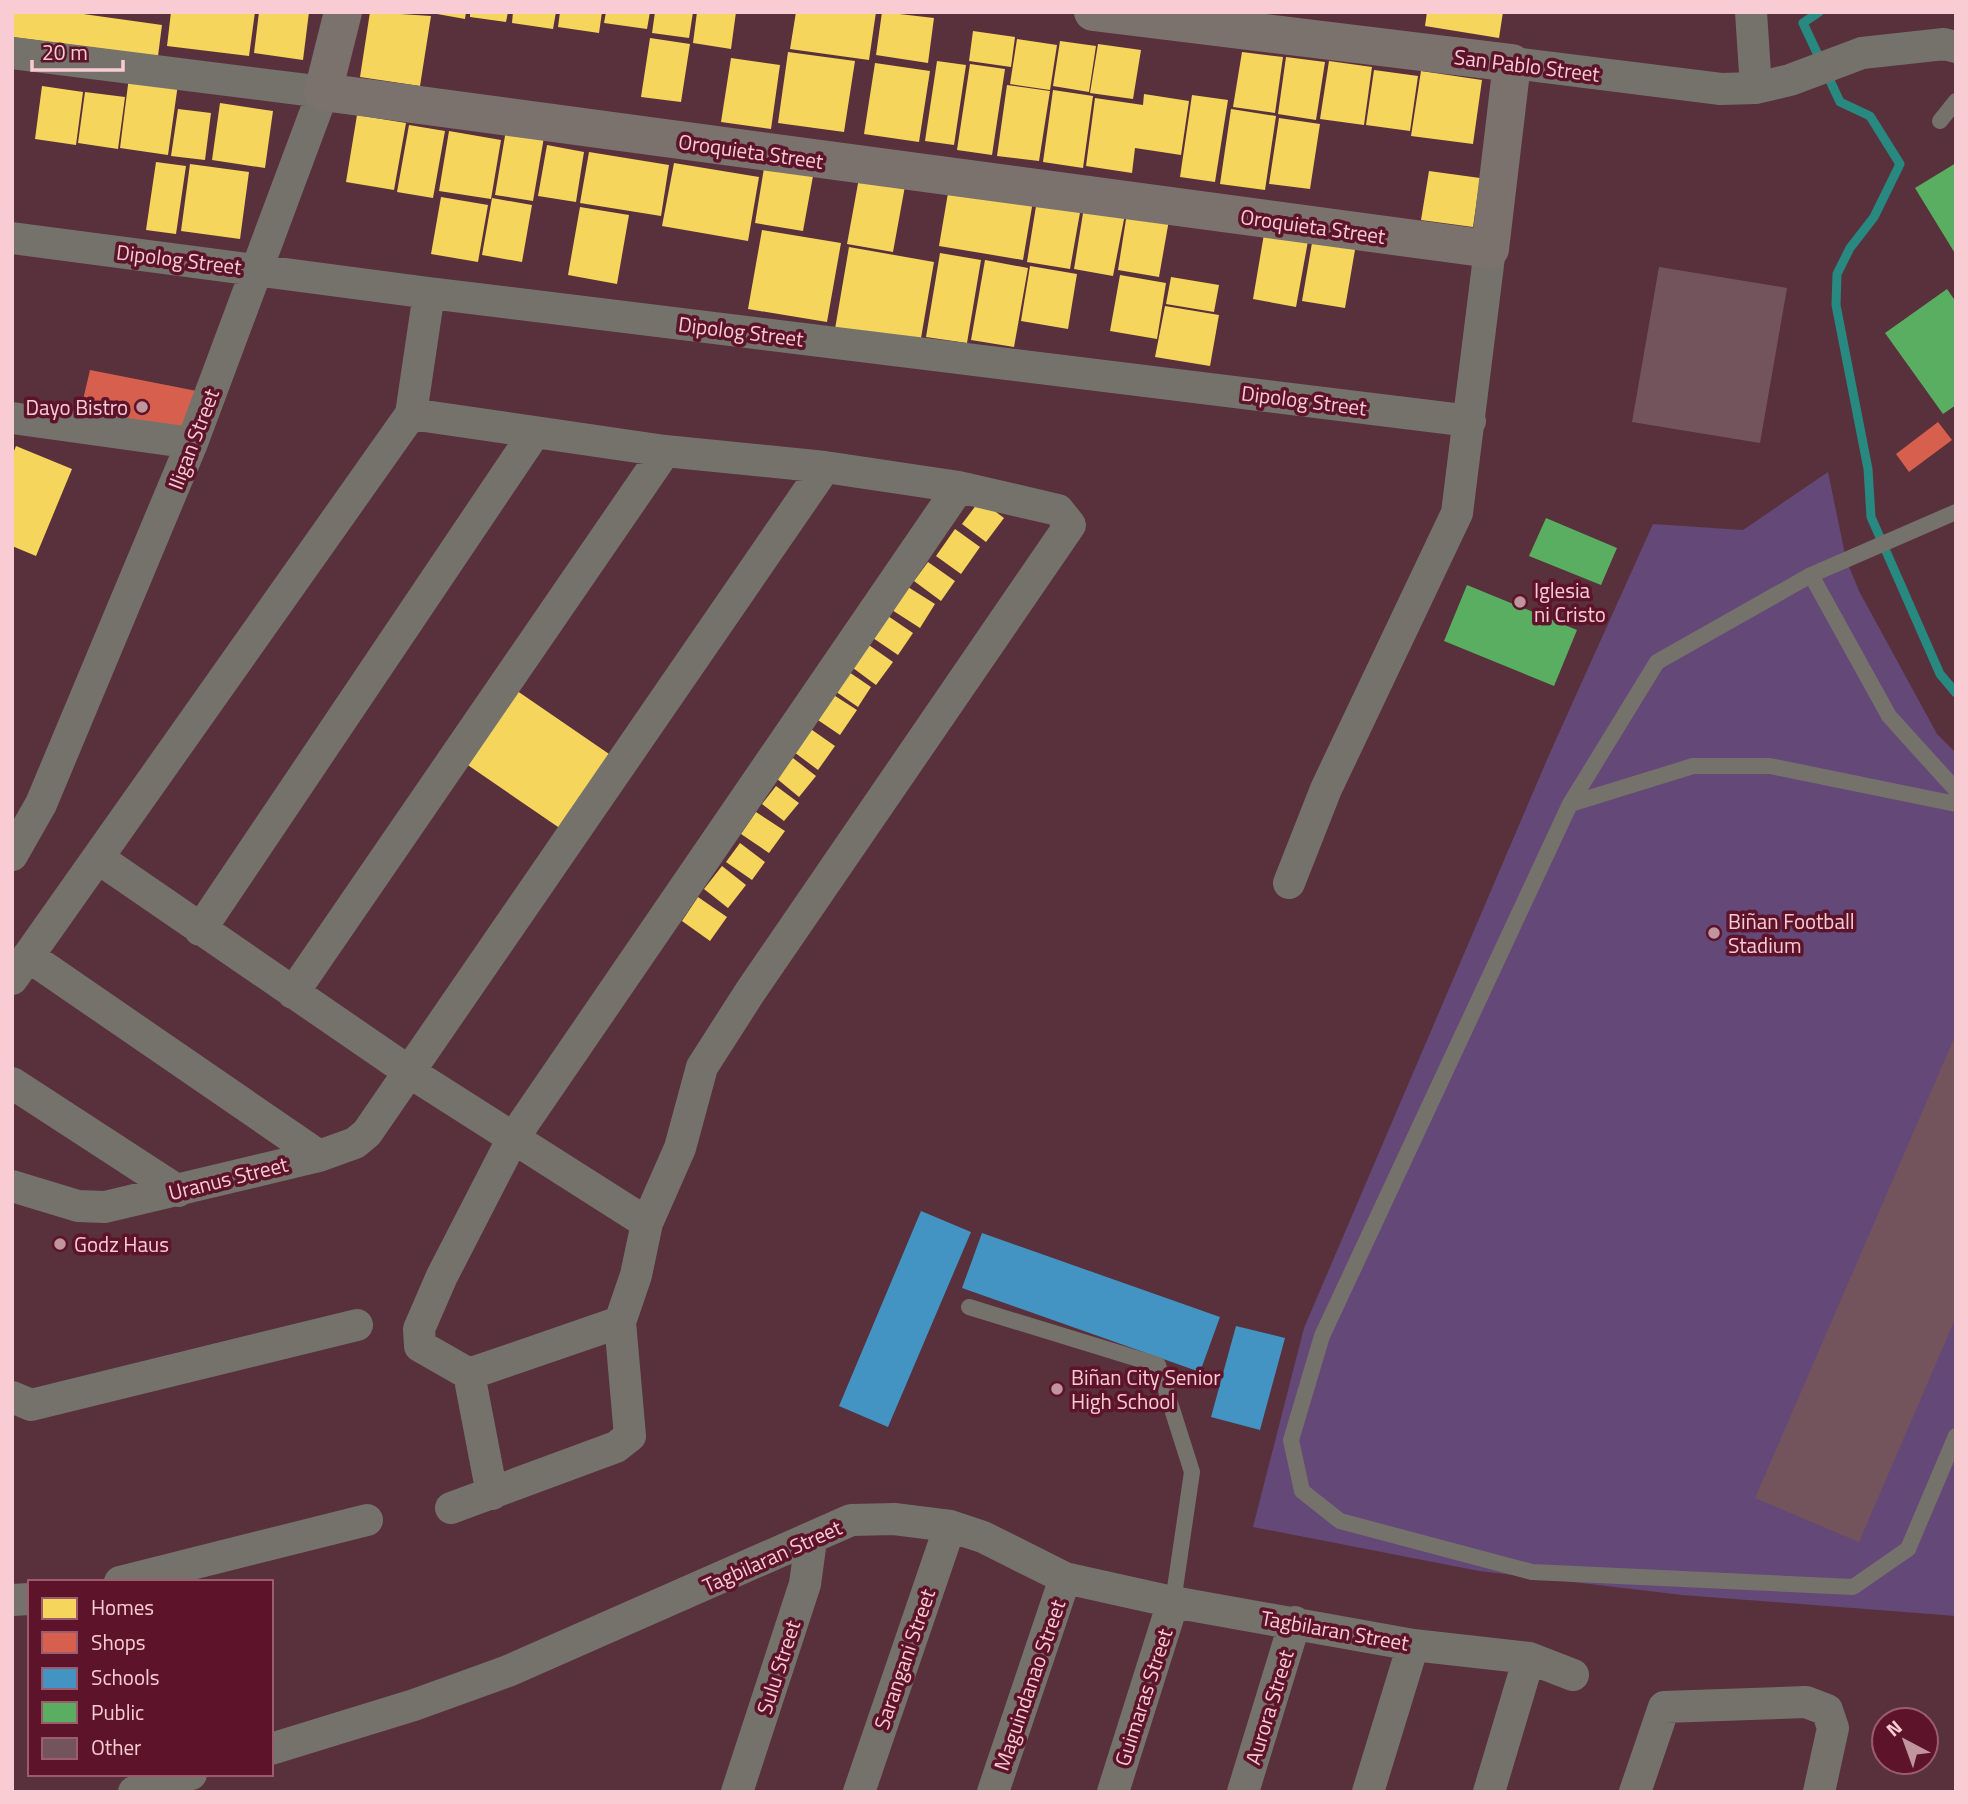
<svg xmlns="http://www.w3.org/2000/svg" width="1968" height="1804" viewBox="0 0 1968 1804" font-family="'Titillium Web',sans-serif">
<rect width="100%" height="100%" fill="#58313c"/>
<path fill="#644877" d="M1828 472 1846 559 1859 591 1937 734 1956 753V1616L1682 1595 1479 1571 1253 1527 1304 1328 1549 755 1653 524 1743 530Z"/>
<path fill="#f6d55c" d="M12 12H69L162 25 158 56 12 37Z
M171 12H255L249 56 167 46Z
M259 12H309L303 60 254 53Z
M370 12 431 16 420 86 360 77Z
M426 12H466L465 19Z
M470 12H508L506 22 470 17Z
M513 12H556L553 29 512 23Z
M560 12H602L599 33 558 27Z
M606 12H650L647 29 604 23Z
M655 12H693L689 38 652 33Z
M697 12H736L731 49 693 43Z
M796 12H876L869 60 790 49Z
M882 12 934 18 928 63 876 55Z
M1427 12H1503L1499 38 1425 26Z
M973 31 1015 37 1011 67 969 61Z
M650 38 690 44 681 102 641 97Z
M1017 39 1057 45 1050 90 1010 84Z
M1060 41 1096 46 1089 92 1053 86Z
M1098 44 1141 50 1133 99 1090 93Z
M788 52 855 61 844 132 778 123Z
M1242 52 1283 57 1275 113 1233 107Z
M1286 57 1325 62 1316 120 1278 114Z
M731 58 780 65 771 129 721 122Z
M937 61 966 65 954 145 925 141Z
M1329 61 1372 67 1364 125 1320 119Z
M875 63 930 71 919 142 864 134Z
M970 64 1005 69 992 155 957 150Z
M1374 70 1418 76 1410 131 1366 125Z
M1421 71 1482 80 1473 144 1411 136Z
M129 77 178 84 168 155 120 148Z
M1007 85 1050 91 1039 161 997 156Z
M42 86 83 92 76 145 35 139Z
M1053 90 1093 96 1083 168 1043 162Z
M85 92 125 97 118 149 78 143Z
M1144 94 1189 101 1181 155 1135 148 1132 173 1086 166 1095 98 1143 105Z
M1192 95 1228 100 1215 182 1180 177Z
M220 103 273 111 265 168 212 160Z
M178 109 211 113 205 160 171 156Z
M1231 109 1276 116 1265 190 1220 184Z
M357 115 406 123 394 190 346 182Z
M1279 118 1320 124 1310 189 1269 184Z
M409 125 445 131 433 198 397 192Z
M506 130 544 137 533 201 495 195Z
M449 131 501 140 491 199 439 191Z
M547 145 584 152 576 202 538 196Z
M589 152 669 165 661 216 580 203Z
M156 162 186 166 176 234 146 230Z
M674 163 759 177 748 241 662 226Z
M190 164 249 172 240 239 181 231Z
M764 168 813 176 803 231 755 223Z
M1429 171 1480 178 1473 227 1421 220Z
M859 178 905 186 893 252 847 244Z
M949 187 1033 201 1023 260 939 246Z
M441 197 488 205 478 262 431 254Z
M492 198 532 205 522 262 482 255Z
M1037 200 1081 207 1070 269 1027 262Z
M580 207 629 215 617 284 568 275Z
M1084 207 1125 214 1113 276 1074 269Z
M1127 213 1169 220 1159 277 1118 270Z
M762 230 841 243 827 322 748 309Z
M1264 234 1308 241 1296 307 1253 299Z
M1313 237 1356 244 1345 308 1302 301Z
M849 247 934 262 920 344 835 329Z
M940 253 981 260 967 343 926 337Z
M985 260 1028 268 1014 347 971 340Z
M1030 266 1077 274 1068 329 1021 321Z
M1120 275 1166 283 1157 339 1110 331Z
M1171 277 1219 285 1214 312 1166 304Z
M1165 306 1219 315 1210 366 1155 357Z
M16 446 72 469 36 556 12 546V456Z
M980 500 1004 518 986 542 962 524Z
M955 529 980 547 961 574 936 556Z
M928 562 955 581 941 601 914 581Z
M908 587 935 604 920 628 892 610Z
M888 616 913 633 898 655 873 638Z
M866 643 893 662 876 685 849 665Z
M846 670 871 687 858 707 832 689Z
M510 686 612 756 561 829 459 759Z
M829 692 857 710 840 735 812 716Z
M805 725 835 746 818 770 790 749Z
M793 758 816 776 799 797 776 778Z
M776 786 799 803 784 821 762 804Z
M756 812 785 831 769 853 741 834Z
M740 843 765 862 752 880 726 862Z
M722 866 746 885 728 908 704 889Z
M698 897 727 917 710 941 682 921Z"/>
<path fill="#d6604d" d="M90 370 207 393 191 437 78 421Z
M1938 422 1952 440 1909 472 1896 454Z"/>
<path fill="#4393c3" d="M921 1211 971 1232 888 1427 839 1406Z
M982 1233 1220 1317 1200 1372 962 1288Z
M1236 1326 1285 1338 1260 1430 1211 1417Z"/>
<path fill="#5aae61" d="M1956 163V255L1915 188Z
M1947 289 1956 302V405L1943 414 1885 333Z
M1546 518 1617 548 1601 585 1529 556Z
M1467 585 1577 630 1554 686 1444 641Z"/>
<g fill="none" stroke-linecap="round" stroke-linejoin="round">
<path stroke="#288981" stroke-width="9" d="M1819 12 1803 23 1840 102 1870 116 1900 164 1874 217 1850 248 1837 274 1836 305 1868 469 1871 517 1940 674 1956 693"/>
</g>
<path fill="#74545c" d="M1659 267 1787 288 1760 443 1632 422Z
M1956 1034V1317L1859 1542 1755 1498Z"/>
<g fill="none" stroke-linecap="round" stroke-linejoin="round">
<path stroke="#75726c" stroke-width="16" d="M1940 121 1956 101
M1956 512 1811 575 1657 662 1570 804 1322 1336 1291 1440 1302 1491 1340 1521 1532 1572 1853 1587 1908 1549 1956 1436
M1811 575 1889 716 1956 790
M1570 804 1693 766H1770L1956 804
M969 1307 1158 1365 1192 1472 1173 1602"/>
<path stroke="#75726c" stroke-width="32" d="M1751 12 1756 88
M12 53 323 92 192 443 41 804 12 855
M1512 63 1721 89 1756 88 1790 80 1862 53 1944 44 1956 47
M12 238 429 293 1470 421
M411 414 665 451 825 467 959 487 1058 510 1070 525 750 992 702 1067 680 1148 647 1223 636 1275 620 1322 630 1436 616 1447 451 1508
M12 418 192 443
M98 858 411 1073 647 1223
M1289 883 1326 789 1457 513 1490 249
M200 930 535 432
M28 956 319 1156
M12 979 411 414 429 293
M293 993 665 451
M12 1083 178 1191
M12 1186 78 1206 105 1207 319 1156 355 1143 367 1133 825 467
M620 1322 469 1374 420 1346 419 1329 442 1276 512 1140 959 487
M469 1374 492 1494
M12 1397 31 1405 357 1325
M120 1582 367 1520
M12 1600 30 1599
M271 1749 414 1705 508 1671 851 1520 894 1519 950 1526 983 1537 1065 1578 1173 1602 1413 1645 1529 1658 1573 1675
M134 1792 191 1774
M737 1792 805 1584 811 1540
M859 1792 950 1526
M993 1792 1065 1578
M1113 1792 1173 1602
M1243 1792 1295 1622
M1368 1792 1413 1645
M1489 1792 1529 1658
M1635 1792 1664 1707 1806 1702 1827 1710 1833 1728 1819 1792"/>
<path stroke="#7b726e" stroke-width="38" d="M343 12 323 92 1490 249 1512 63 1093 12"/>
</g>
<g fill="#c1959e" stroke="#5d142b" stroke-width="2.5">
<circle cx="142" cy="407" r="7"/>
<circle cx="1520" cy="602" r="7"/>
<circle cx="1714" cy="933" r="7"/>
<circle cx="60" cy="1244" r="7"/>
<circle cx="1057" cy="1389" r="7"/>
</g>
<g text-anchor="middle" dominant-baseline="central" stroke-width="7" stroke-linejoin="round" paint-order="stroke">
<g font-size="21" fill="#f9cbd3" stroke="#5d142b">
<text transform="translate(1527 65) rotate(7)">San Pablo Street</text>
<text transform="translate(751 151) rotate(8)">Oroquieta Street</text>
<text transform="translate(1313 226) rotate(8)">Oroquieta Street</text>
<text transform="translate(179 259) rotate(7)">Dipolog Street</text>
<text transform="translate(741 331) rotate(7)">Dipolog Street</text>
<text transform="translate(1304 400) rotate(7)">Dipolog Street</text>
<text transform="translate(193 439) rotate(-69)">Iligan Street</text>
<text transform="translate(228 1178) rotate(-14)">Uranus Street</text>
<text transform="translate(772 1556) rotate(-24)">Tagbilaran Street</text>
<text transform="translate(1335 1630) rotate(10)">Tagbilaran Street</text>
<text transform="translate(904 1659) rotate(-71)">Sarangani Street</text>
<text transform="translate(778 1667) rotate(-72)">Sulu Street</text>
<text transform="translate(1029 1685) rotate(-71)">Maguindanao Street</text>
<text transform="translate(1143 1697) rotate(-72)">Guimaras Street</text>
<text transform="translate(1269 1707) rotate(-73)">Aurora Street</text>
</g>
<g font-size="21" fill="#f9cbd3" stroke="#5d142b" text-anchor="start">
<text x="128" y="407" text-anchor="end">Dayo Bistro</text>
<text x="1534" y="590">Iglesia<tspan x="1534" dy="24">ni Cristo</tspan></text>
<text x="1728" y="921">Biñan Football<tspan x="1728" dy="24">Stadium</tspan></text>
<text x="74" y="1244">Godz Haus</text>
<text x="1071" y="1377">Biñan City Senior<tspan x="1071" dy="24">High School</tspan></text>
</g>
</g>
<rect width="1968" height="1804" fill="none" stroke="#f9cbd3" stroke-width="28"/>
<rect x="28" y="1580" width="245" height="196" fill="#5d142b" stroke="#9b5d6e" stroke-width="2"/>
<rect x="42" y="1598" width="35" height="21" fill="#f6d55c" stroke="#9b5d6e" stroke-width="2"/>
<text x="91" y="1615" font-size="21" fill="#f9cbd3">Homes</text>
<rect x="42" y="1632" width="35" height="21" fill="#d6604d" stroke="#9b5d6e" stroke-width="2"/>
<text x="91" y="1650" font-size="21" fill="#f9cbd3">Shops</text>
<rect x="42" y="1668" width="35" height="21" fill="#4393c3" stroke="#9b5d6e" stroke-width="2"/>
<text x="91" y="1685" font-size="21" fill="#f9cbd3">Schools</text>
<rect x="42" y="1702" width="35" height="21" fill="#5aae61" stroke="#9b5d6e" stroke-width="2"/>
<text x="91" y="1720" font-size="21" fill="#f9cbd3">Public</text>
<rect x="42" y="1738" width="35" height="21" fill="#74545c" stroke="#9b5d6e" stroke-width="2"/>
<text x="91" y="1755" font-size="21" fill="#f9cbd3">Other</text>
<g transform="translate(1905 1741) rotate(319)"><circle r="33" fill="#5d142b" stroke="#9b5d6e" stroke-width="2"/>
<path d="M0-5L12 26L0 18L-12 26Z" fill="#c1959e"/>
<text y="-10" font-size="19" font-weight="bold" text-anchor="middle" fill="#f9cbd3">N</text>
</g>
<path d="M32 60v10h91v-10" fill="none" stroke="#f9cbd3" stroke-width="3.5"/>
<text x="42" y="60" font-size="21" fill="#f9cbd3" stroke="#5d142b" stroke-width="5" paint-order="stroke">20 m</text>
</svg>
